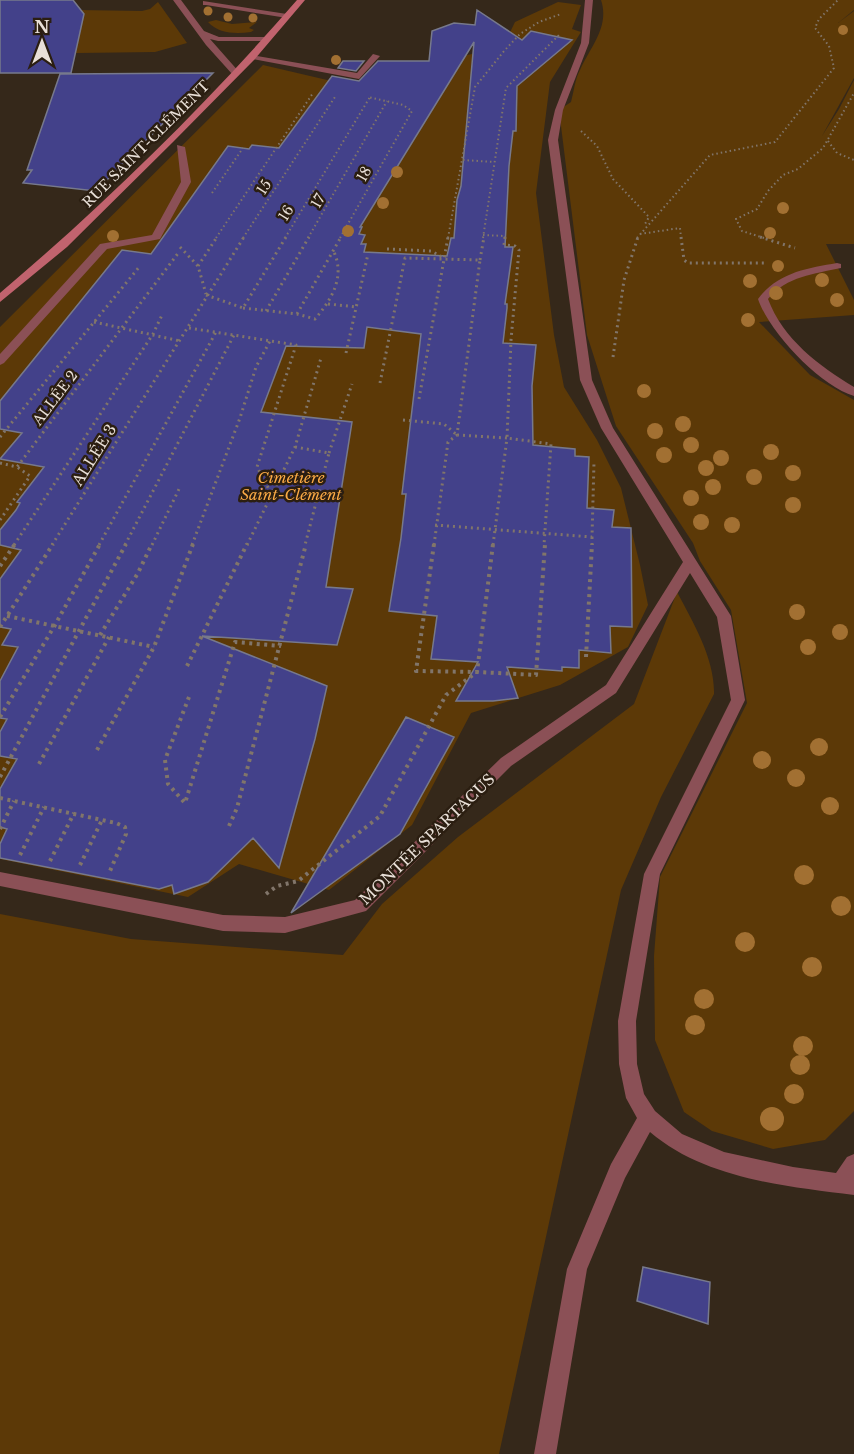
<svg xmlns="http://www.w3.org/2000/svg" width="854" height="1454" viewBox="0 0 854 1454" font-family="'Libre Baskerville',serif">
<rect width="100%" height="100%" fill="#35281a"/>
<path fill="#5c3907" d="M601 0H854V10L838 23 854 11V78L822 136 839 109 854 80V244H826L854 300V315L759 322 810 375 854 400V1111L825 1140 773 1149 712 1131 684 1112 655 1040 654 956 660 877 747 703 731 610 700 561 693 543 616 426 587 335 559 110 571 102C574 91 575 79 580 70 590 47 610 27 601 0Z
M158 2 187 43 155 52 0 54 77 10 142 11 150 9Z
M558 2 581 5 572 29 581 32 550 82 536 193 554 335 564 387 597 440 621 488 640 565 648 605 628 647 560 685 471 713 412 825 329 890 239 864 188 897 0 859V327L263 65 417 101 463 56 503 47 515 22Z
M216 20 232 24 257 22 249 28 254 30 251 32C236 34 219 34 208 22Z
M677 592C693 622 715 659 714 694L661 797 621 890 499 1454H0V914L131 939 343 955 382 904 458 837 634 704Z"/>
<path fill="#43418a" stroke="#77798c" stroke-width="1.5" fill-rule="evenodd" d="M0 0H73L84 14 71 73H0Z
M477 10 522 40 531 31 572 40 517 86 516 131H513L509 166 505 247H513L505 304H507V308L503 343 536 345 532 386 533 445 575 449V456L589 457 587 508 614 510 612 527 631 528 632 627 610 626 611 653 579 650V668L562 667V671L507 667 518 698 493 701H456L478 662 431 659 437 616 389 611 401 538 406 494H402L421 334 367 327 364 348 286 346 261 412 352 422 326 587 353 589 337 645 202 636 327 686 315 739 279 868 253 838 208 882 174 894 172 885 159 889 0 858V844L7 829 0 827V789L17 759 0 756V732L7 719 0 718V681L18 647 2 645 11 629 0 627V579L21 550 0 545V530L16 510 20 503 17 502 44 467 0 459 22 433 0 429V401L122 250 151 254 228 146 249 149 252 145 279 148 332 76 359 81 378 61H429L432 31 454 23 475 25ZM474 42 461 186 457 200 454 238H451L447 256 364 252 366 244H361L365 235 359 234 362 227H360Z
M343 61H364L356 71 338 68Z
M213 73 96 191 23 183 32 170H27L60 74Z
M406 717 454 737 400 834 291 913Z
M643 1267 710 1282 708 1324 637 1301Z"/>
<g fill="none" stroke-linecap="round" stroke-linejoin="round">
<path stroke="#81756a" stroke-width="2" stroke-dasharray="1.5 3" stroke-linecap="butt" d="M581 131 597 146 613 179 649 217 645 224
M828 141 837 153 854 160
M463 160 494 162
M212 193 243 148
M640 234 680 228 681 238
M483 235 505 236V238
M216 238 313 93
M243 238 335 97
M285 238 370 97
M308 238 387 101
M340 238 412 111 403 105 368 97
M448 238 475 87 504 51 520 34 539 22 561 14
M483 238 506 88 559 35
M637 238 710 155 775 142 834 68 829 46 815 28 819 19 838 0
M764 238 742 231 736 219 757 209 768 191 783 175 798 169 823 148 854 93"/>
<path stroke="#81756a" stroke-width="3" stroke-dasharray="2 4" stroke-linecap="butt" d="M505 237 504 245 515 246 519 250 511 340 507 438 551 444 544 545
M681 237 684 260 688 263H764
M760 237 795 248
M180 247 198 266 206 294
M387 249 431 251 444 258
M480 260 484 237
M198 266 217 237
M206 295 243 308 286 237
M328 304 357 307
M243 308 297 314 315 319C332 299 346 276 333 250
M266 311 309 237
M297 314 341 237
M94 322 180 341
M189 328 296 345 257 467 271 493
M346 353 368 254
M613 357 624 280 638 237
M380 383 405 258 480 260 457 435
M419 399 448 237
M403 420 444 424 457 435
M457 435 507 438 493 545
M0 437 140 266
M295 447 329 453 305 545
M329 453 352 384
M0 463 17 467 179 252
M0 520 30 476 17 467
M435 525 592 537 594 462
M14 545 153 334 162 315
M52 545 244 237
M99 545 216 332
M125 545 234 335
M152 545 180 487
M192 545 240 418 256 367 270 341
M247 545 295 447 321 358
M434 545 448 442 457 435
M592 545V537"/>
<path stroke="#81756a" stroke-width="4" stroke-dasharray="3 4.5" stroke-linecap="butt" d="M434 544 416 671 477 672 493 544
M0 566 15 544
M7 616 154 647
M0 627 53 544
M100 635 138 573 152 544
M586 657 592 544
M187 666 247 544
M189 697 165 760 168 784 185 803 235 642 281 646
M0 717 55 625 100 544
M97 750 154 647 193 544
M39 764 109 637
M0 777 126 544
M0 798 116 823 125 827 126 834 110 871
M229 826 237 808 306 544
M0 829 14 801
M20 855 44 807
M50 861 74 813
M80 865 102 820
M266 894 277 886 298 881 380 816 446 695 477 672 536 675 545 544"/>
<path fill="#8b5056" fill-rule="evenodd" d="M203 1 287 14 291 16 287 18 206 5H203Z
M373 54 380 56 359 79 247 58 251 55 357 73Z
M177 145 185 147 191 182 160 239 107 249 4 363 0 365V354L100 244 152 235 181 182Z
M837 263 841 264V268C814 274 787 276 768 299 783 339 819 366 854 387V396C820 386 769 332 758 299 777 273 807 268 837 263Z"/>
<path fill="#8b5056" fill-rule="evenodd" d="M173 0H181L204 31 219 37H267L271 39 267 41H218L210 39 240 73 233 75 206 45Z
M585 0H593L589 43 563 110 558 140 592 380 613 428 731 616 745 700 660 874 636 1021 637 1064 644 1094 655 1111 682 1134 724 1152 793 1167 836 1173 847 1157 854 1154V1195C785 1186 705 1179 650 1132L625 1178 587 1269 556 1454H534L567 1269 611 1164 637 1118 626 1098 619 1064 618 1021 644 874 731 700 717 617 690 573 616 693 511 766 366 911 285 933 223 931 0 886V872L223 915 285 917 355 900 501 758 606 685 683 562 601 428 580 380 548 140 555 110 581 43Z"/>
<path fill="#c1636e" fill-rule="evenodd" d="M297 0H305L254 60 173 142 67 247 0 302V293C106 203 206 105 297 0Z"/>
</g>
<g fill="#a27032">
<circle cx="208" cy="11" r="4.5"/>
<circle cx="228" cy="17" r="4.5"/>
<circle cx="253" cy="18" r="4.5"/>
<circle cx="843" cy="30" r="5"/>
<circle cx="336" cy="60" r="5"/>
<circle cx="397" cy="172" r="6"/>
<circle cx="383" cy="203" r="6"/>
<circle cx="783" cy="208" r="6"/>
<circle cx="348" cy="231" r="6"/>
<circle cx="770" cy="233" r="6"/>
<circle cx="113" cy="236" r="6"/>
<circle cx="778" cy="266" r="6"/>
<circle cx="822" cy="280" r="7"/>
<circle cx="750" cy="281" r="7"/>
<circle cx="776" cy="293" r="7"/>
<circle cx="837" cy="300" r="7"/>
<circle cx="748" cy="320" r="7"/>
<circle cx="644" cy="391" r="7"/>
<circle cx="683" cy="424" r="8"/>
<circle cx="655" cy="431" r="8"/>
<circle cx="691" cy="445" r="8"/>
<circle cx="771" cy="452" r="8"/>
<circle cx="664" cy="455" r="8"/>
<circle cx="721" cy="458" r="8"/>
<circle cx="706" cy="468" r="8"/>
<circle cx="793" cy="473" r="8"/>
<circle cx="754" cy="477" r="8"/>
<circle cx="713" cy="487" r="8"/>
<circle cx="691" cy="498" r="8"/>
<circle cx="793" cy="505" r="8"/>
<circle cx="701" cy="522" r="8"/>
<circle cx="732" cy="525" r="8"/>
<circle cx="797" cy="612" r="8"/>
<circle cx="840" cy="632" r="8"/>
<circle cx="808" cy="647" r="8"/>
<circle cx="819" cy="747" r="9"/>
<circle cx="762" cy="760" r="9"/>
<circle cx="796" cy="778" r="9"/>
<circle cx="830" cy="806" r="9"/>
<circle cx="804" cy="875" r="10"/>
<circle cx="841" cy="906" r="10"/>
<circle cx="745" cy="942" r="10"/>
<circle cx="812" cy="967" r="10"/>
<circle cx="704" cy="999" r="10"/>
<circle cx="695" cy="1025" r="10"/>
<circle cx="803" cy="1046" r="10"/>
<circle cx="800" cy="1065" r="10"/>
<circle cx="794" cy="1094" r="10"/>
<circle cx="772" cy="1119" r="12"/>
</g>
<g text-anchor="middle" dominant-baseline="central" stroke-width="5" stroke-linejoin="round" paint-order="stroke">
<g font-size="14" fill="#e9e0d8" stroke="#2b1e11">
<text transform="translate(146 144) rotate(-45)">RUE SAINT-CLÉMENT</text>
<text transform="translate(364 174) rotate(-60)">18</text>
<text transform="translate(264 187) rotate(-57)">15</text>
<text transform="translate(318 201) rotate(-60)">17</text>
<text transform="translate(286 213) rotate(-58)">16</text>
<text transform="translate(55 398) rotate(-53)">ALLÉE 2</text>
</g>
<g font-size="15" fill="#e9e0d8" stroke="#2b1e11">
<text transform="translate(94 455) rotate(-58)">ALLÉE 3</text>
<text transform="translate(427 839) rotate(-44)">MONTÉE SPARTACUS</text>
</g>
<g font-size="15" font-style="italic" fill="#fcab46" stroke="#2b1e11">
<text x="291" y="477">Cimetière<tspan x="291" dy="17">Saint-Clément</tspan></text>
</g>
</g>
<g transform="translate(42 42)" stroke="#2b1e11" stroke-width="4.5" paint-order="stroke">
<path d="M0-4.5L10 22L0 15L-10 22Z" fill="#e9e0d8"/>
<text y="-9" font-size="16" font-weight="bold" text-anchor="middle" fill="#e9e0d8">N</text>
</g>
</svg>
